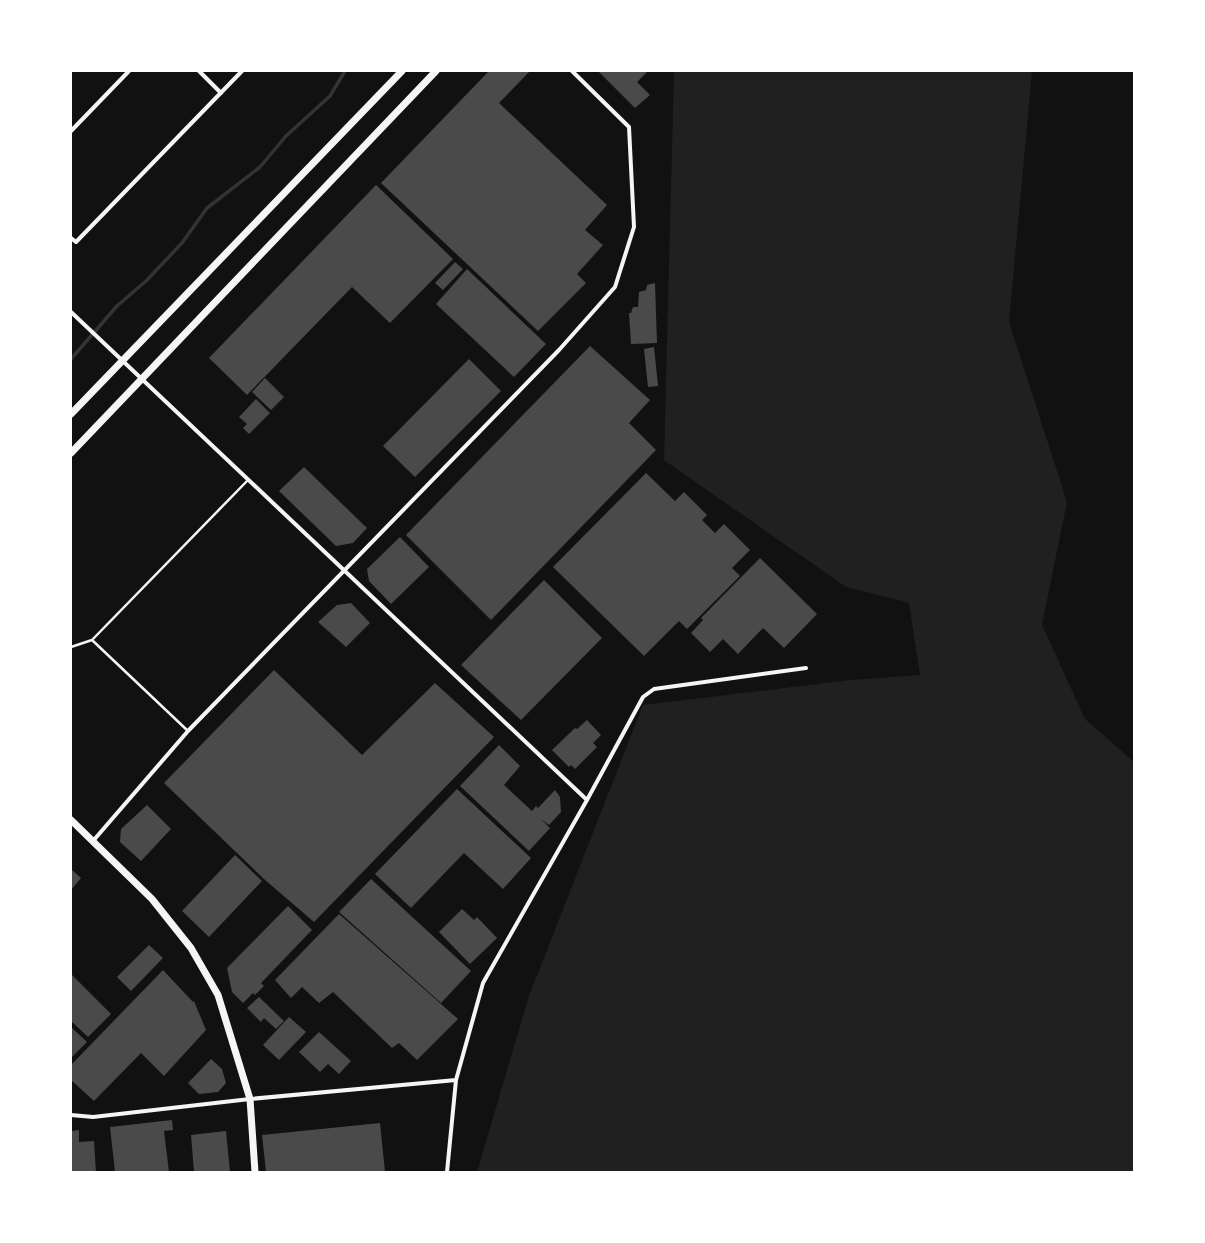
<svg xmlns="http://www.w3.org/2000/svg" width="1205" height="1243" viewBox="0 0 1205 1243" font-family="'Varela Round',sans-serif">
<rect width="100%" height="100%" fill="#111"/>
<path fill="#202020" d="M674 71H1032L1009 322 1067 502 1042 625 1085 719 1134 762V1172H477L529 996 643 705 850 680 920 675 909 603 846 587 664 460Z"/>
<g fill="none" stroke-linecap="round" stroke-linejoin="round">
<path stroke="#333" stroke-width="3.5" d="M71 359 117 306 146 281 182 243 207 208 260 167 286 136 330 96 345 71"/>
</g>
<path fill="#4a4a4a" d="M489 71H530L499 103 607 205 585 230 603 245 577 274 586 283 538 331 381 183Z
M598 71H648L637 82 650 95 635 108Z
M376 185 453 259 390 323 352 287 247 395 209 358Z
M455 262 463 269 443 290 435 283Z
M467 269 546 344 514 377 436 304Z
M655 283 657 343 631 344 629 313H631L633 307H638L639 292 646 290 647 285Z
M590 346 650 400 629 423 656 450 491 620 406 535Z
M654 347 658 386 648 387 644 349Z
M469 359 501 391 415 477 383 446Z
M265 378 284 397 271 410 252 392Z
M256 399 270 413 249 434 243 428 247 424 239 417Z
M304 467 367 528 353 543 336 546 279 491Z
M646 473 675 501 684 492 707 515 702 520 715 533 724 524 750 550 732 568 740 576 687 629 679 621 644 656 553 567Z
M400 537 429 567 391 604 369 581 367 569Z
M760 558 817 614 784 648 763 628 738 654 723 639 710 652 691 633 703 620 701 618Z
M544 580 602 638 521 720 461 665Z
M351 603 370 623 346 647 318 622 337 605Z
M274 670 362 755 435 683 494 737 314 922 264 879 164 783Z
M587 720 601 735 593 743 597 747 575 769 571 765 569 767 552 750 575 728 577 729Z
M499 745 520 766 504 785 532 811 536 806 538 808 555 790 560 797 561 812 549 825 541 819 550 828 529 851 460 786Z
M457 789 531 858 503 889 464 853 411 908 375 874Z
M147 805 171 829 141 861 120 842 121 829Z
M235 855 262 881 209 937 182 911Z
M71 869 81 878 71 890Z
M371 879 471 971 441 1003 339 912Z
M288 906 312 930 261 983 264 986 255 995 253 993 243 1003 232 992 227 968Z
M462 909 474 920 477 917 497 938 470 964 439 932Z
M339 914 458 1019 417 1060 399 1043 392 1048 333 992 319 1003 302 987 291 998 275 980Z
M149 945 163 958 131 991 117 977Z
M163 970 193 1002 194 1001 206 1030 164 1076 141 1053 94 1101 71 1080V1065Z
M71 974 111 1014 88 1037 71 1021Z
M259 997 284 1021 276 1029 264 1018 261 1022 247 1008Z
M289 1017 306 1032 279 1060 263 1045Z
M71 1027 87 1042 71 1058Z
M319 1032 351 1061 339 1074 328 1064 320 1072 299 1052Z
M211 1059 222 1069 226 1083 218 1092 199 1094 188 1083Z
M172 1120 173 1130 164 1131 169 1172H115L110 1127Z
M380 1123 385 1172H266L262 1135Z
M79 1130V1142L94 1141 96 1172H71V1131Z
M226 1131 230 1172H194L191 1135Z"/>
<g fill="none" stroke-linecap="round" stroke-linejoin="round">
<path stroke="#f5f5f5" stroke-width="2.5" d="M92 640 188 731
M71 647 92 640 248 480"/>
<path stroke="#f5f5f5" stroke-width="4" d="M199 71 221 93
M71 131 129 71
M71 238 76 242 242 71
M71 312 587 800
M93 841 188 731 559 350 615 287 634 227 629 127 572 71
M71 1115 93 1117 250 1099 456 1080
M447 1172 456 1080 483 983 587 800 643 697 654 689 806 668"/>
<path stroke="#f5f5f5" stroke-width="7" d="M71 414 402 71
M71 453 436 71
M71 820 152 899 191 948 218 995 250 1099 255 1172"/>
</g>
<rect width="1205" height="1243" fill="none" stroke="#ffffff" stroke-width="144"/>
</svg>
